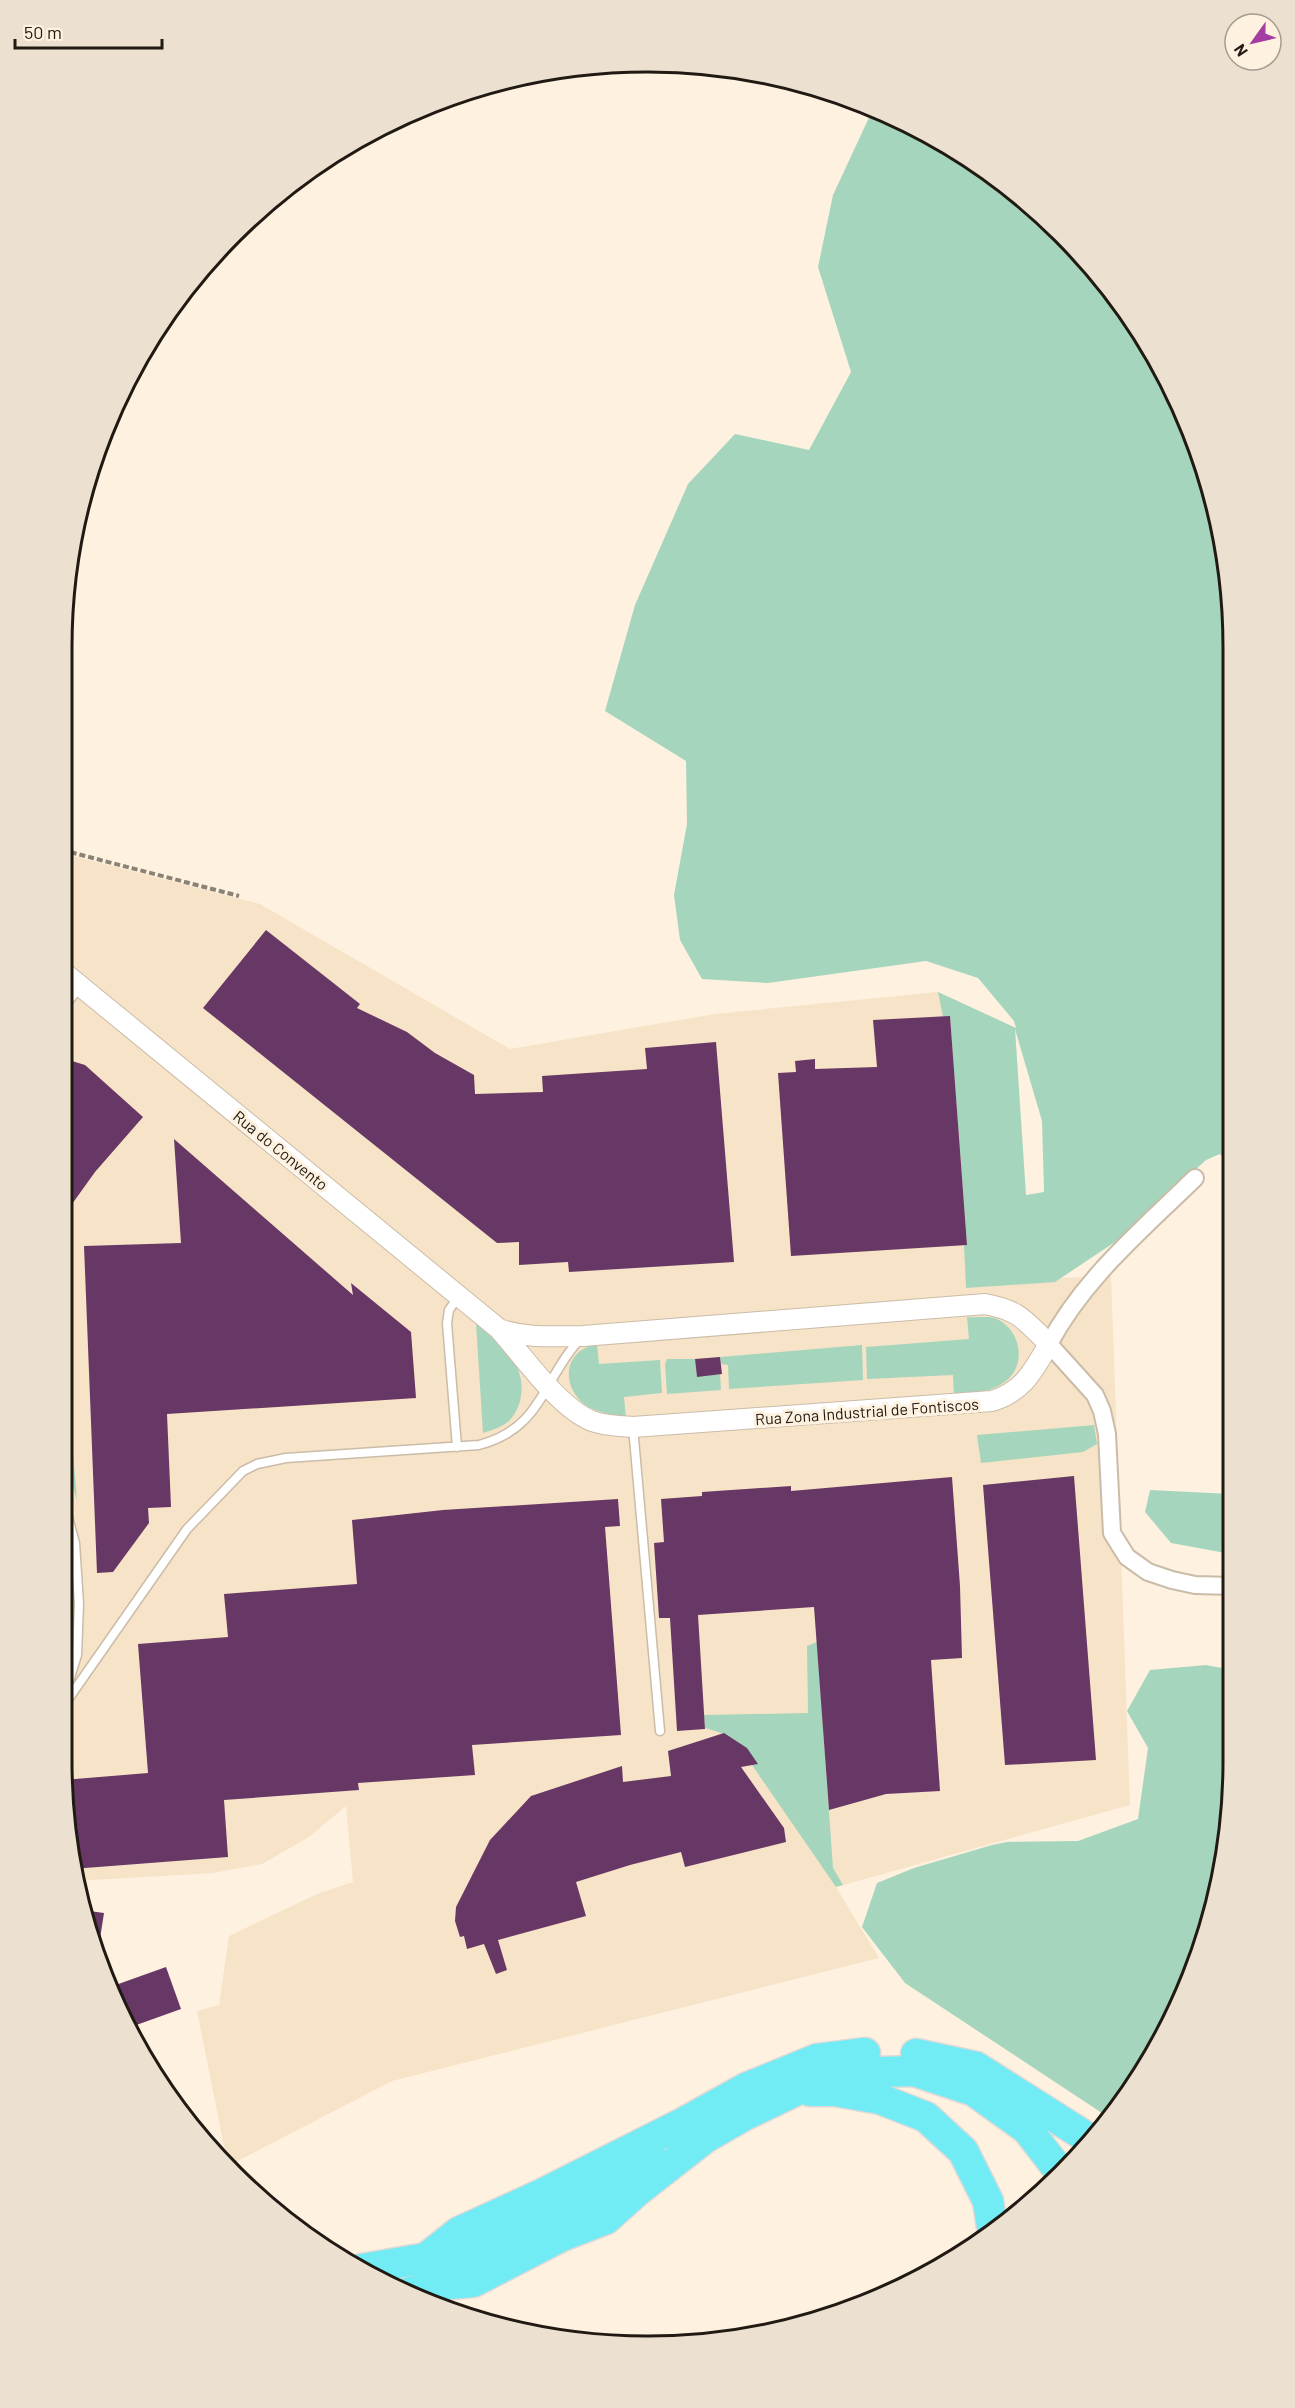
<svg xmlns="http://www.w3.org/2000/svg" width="1295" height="2408" viewBox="0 0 1295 2408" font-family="Barlow,sans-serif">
<rect width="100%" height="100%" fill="#fef1e0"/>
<path fill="#f7e3c7" d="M62 853 260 904 510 1049 715 1014 938 992 1015 1028 1030 1279 1111 1276 1130 1805 836 1887 879 1958 392 2081 228 2166 197 2011 219 2005 229 1936 317 1894 353 1882 346 1806 309 1837 262 1864 213 1873 74 1881 62 1760Z"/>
<path fill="#a5d6bd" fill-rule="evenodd" d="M873 109 907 122 1034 207 1113 291 1189 424 1228 571 1230 1165 1220 1154 1206 1160 1118 1240 1055 1282 966 1288 964 1245H967L950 1017H943L938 992 1016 1028 1014 1021 978 978 926 961 768 983 702 979 680 940 674 895 687 824 686 761 605 711 635 605 688 484 735 434 809 450 851 372 818 267 833 195ZM1015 1029 1042 1121 1044 1192 1026 1195Z
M62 1262 70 1264 64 1349 77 1500 62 1451Z
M967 1317C977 1318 991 1315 999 1320 1021 1332 1026 1364 1007 1380 992 1393 973 1393 954 1395L953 1375 867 1379 866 1347 969 1339Z
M476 1323C490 1336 505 1348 515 1364 526 1381 523 1407 509 1421 502 1427 492 1430 483 1433Z
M597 1344 599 1364 660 1360 662 1393 624 1397 626 1418C613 1414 597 1413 585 1405 560 1385 564 1350 597 1344Z
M862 1345 863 1380 729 1389 728 1365 721 1364 720 1357Z
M667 1359H695L697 1376 720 1374 721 1390 667 1394 665 1364Z
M1094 1425 1097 1444 1083 1452 981 1463 977 1435Z
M1150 1490 1231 1494V1554L1171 1543 1145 1512Z
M817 1642 833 1868 843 1885 836 1887 752 1765 758 1764C743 1743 729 1734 705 1728L704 1715 808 1713 807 1646Z
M1206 1665 1232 1670V1798L1214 1912 1173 2020 1111 2119 905 1983 862 1927 877 1883 914 1868 992 1845 1007 1842 1078 1841 1138 1819 1148 1748 1127 1711 1150 1670Z"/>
<path fill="#673865" d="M266 930 360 1004 357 1008 407 1032 435 1053 474 1075 475 1094 543 1092 542 1076 647 1069 645 1048 716 1042 734 1262 569 1272 568 1262 519 1265V1242L497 1243 203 1008Z
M950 1016 967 1245 791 1256 778 1073 796 1072 795 1061 815 1059V1069L877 1067 873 1020Z
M72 1061 85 1065 143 1117 95 1172 62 1218V1063Z
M174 1139 353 1295 351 1283 411 1332 416 1398 167 1414 171 1507 148 1508 149 1523 113 1572 97 1573 84 1246 181 1243Z
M720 1357 722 1374 697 1377 695 1359Z
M1074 1476 1096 1760 1005 1765 983 1485Z
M952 1477 960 1586 962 1658 931 1660 940 1791 886 1794 829 1810 814 1607 698 1615 705 1729 677 1731 670 1618H659L654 1543 664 1542 661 1499 702 1496V1492L791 1486V1491Z
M618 1499 620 1526 605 1527 621 1735 472 1745 475 1775 358 1783 359 1790 224 1800 228 1857 72 1869 63 1780 148 1773 138 1644 228 1637 224 1594 357 1584 352 1520 443 1510Z
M724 1733 747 1748 758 1764 741 1767 784 1828 786 1842 685 1867 681 1852 630 1865 576 1882 586 1916 498 1940 507 1970 496 1974 484 1944 467 1949 464 1936 460 1937 455 1921 456 1907 490 1840 531 1796 622 1766 623 1782 671 1776 668 1751Z
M82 1910 104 1913 97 1958 93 1949Z
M166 1967 181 2009 128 2028 110 1987Z"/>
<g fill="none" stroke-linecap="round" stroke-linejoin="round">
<defs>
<path id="service" d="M62 1009 81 986
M633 1427 660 1731
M457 1447 447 1323 449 1310 459 1296
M62 1495 75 1543 79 1604 77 1655 63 1700
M62 1708 187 1529 243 1471 257 1464 286 1458 479 1445C543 1428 542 1380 580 1339"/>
<path id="minor" d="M1195 1178C1142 1230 1084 1278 1049 1344L1095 1395 1102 1411 1107 1434 1112 1533 1127 1557 1148 1572 1172 1580 1195 1585 1232 1586"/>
<path id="tertiary" d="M62 971 499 1329C523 1356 559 1408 592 1421 605 1426 619 1426 633 1427L992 1401C1024 1391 1033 1371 1049 1344 1024 1320 1021 1311 985 1304L583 1336C554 1336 527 1339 499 1329"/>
<path id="motorway" d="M916 2054 976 2067 1091 2140
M810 2091H835L880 2099 926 2117 963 2151 988 2201 993 2233
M426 2258 459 2232 542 2194 681 2124 746 2088 817 2059 865 2053
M362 2269 426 2258H450L474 2249 604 2188 625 2176 651 2157
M406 2293 437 2285 473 2282 562 2236 606 2219 636 2192 705 2138 745 2115 795 2091 843 2073 914 2071 974 2091 1027 2129 1061 2173"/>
</defs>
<use href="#service" stroke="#cbbca8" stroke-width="11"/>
<use href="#minor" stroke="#cbbca8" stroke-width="20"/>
<use href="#tertiary" stroke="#cbbca8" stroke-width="22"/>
<use href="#motorway" stroke="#dbdad9" stroke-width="33"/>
<path stroke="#8b8276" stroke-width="4" stroke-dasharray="6 3" stroke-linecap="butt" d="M62 850 239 896"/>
<use href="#service" stroke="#fff" stroke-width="8"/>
<use href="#minor" stroke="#fff" stroke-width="16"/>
<use href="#tertiary" stroke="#fff" stroke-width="20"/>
<use href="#motorway" stroke="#71ecf5" stroke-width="30"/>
</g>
<g text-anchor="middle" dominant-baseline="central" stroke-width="6" stroke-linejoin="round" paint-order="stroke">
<g font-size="16" fill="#201a13" stroke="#fef1e0">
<text transform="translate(281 1150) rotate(39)">Rua do Convento</text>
<text transform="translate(867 1411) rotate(-4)">Rua Zona Industrial de Fontiscos</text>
</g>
</g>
<path d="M0 0H1295V2408H0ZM647 72H648A575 575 0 0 1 1223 647V1761A575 575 0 0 1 648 2336H647A575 575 0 0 1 72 1761V647A575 575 0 0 1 647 72Z" fill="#ece0d0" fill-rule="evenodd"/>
<path fill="none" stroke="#201a13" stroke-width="3" d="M647 72H648A575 575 0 0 1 1223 647V1761A575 575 0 0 1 648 2336H647A575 575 0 0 1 72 1761V647A575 575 0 0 1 647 72Z"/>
<g transform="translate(1253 42) rotate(236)"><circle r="28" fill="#fef1e0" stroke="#a59b8e" stroke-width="1.5"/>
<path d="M0-4.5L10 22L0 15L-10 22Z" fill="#a33da1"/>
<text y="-9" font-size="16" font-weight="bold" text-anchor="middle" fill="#201a13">N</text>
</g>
<path d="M15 39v9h147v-9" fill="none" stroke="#201a13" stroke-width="3"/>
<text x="24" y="39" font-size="18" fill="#201a13" stroke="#fef1e0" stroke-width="4.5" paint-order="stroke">50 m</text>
</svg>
